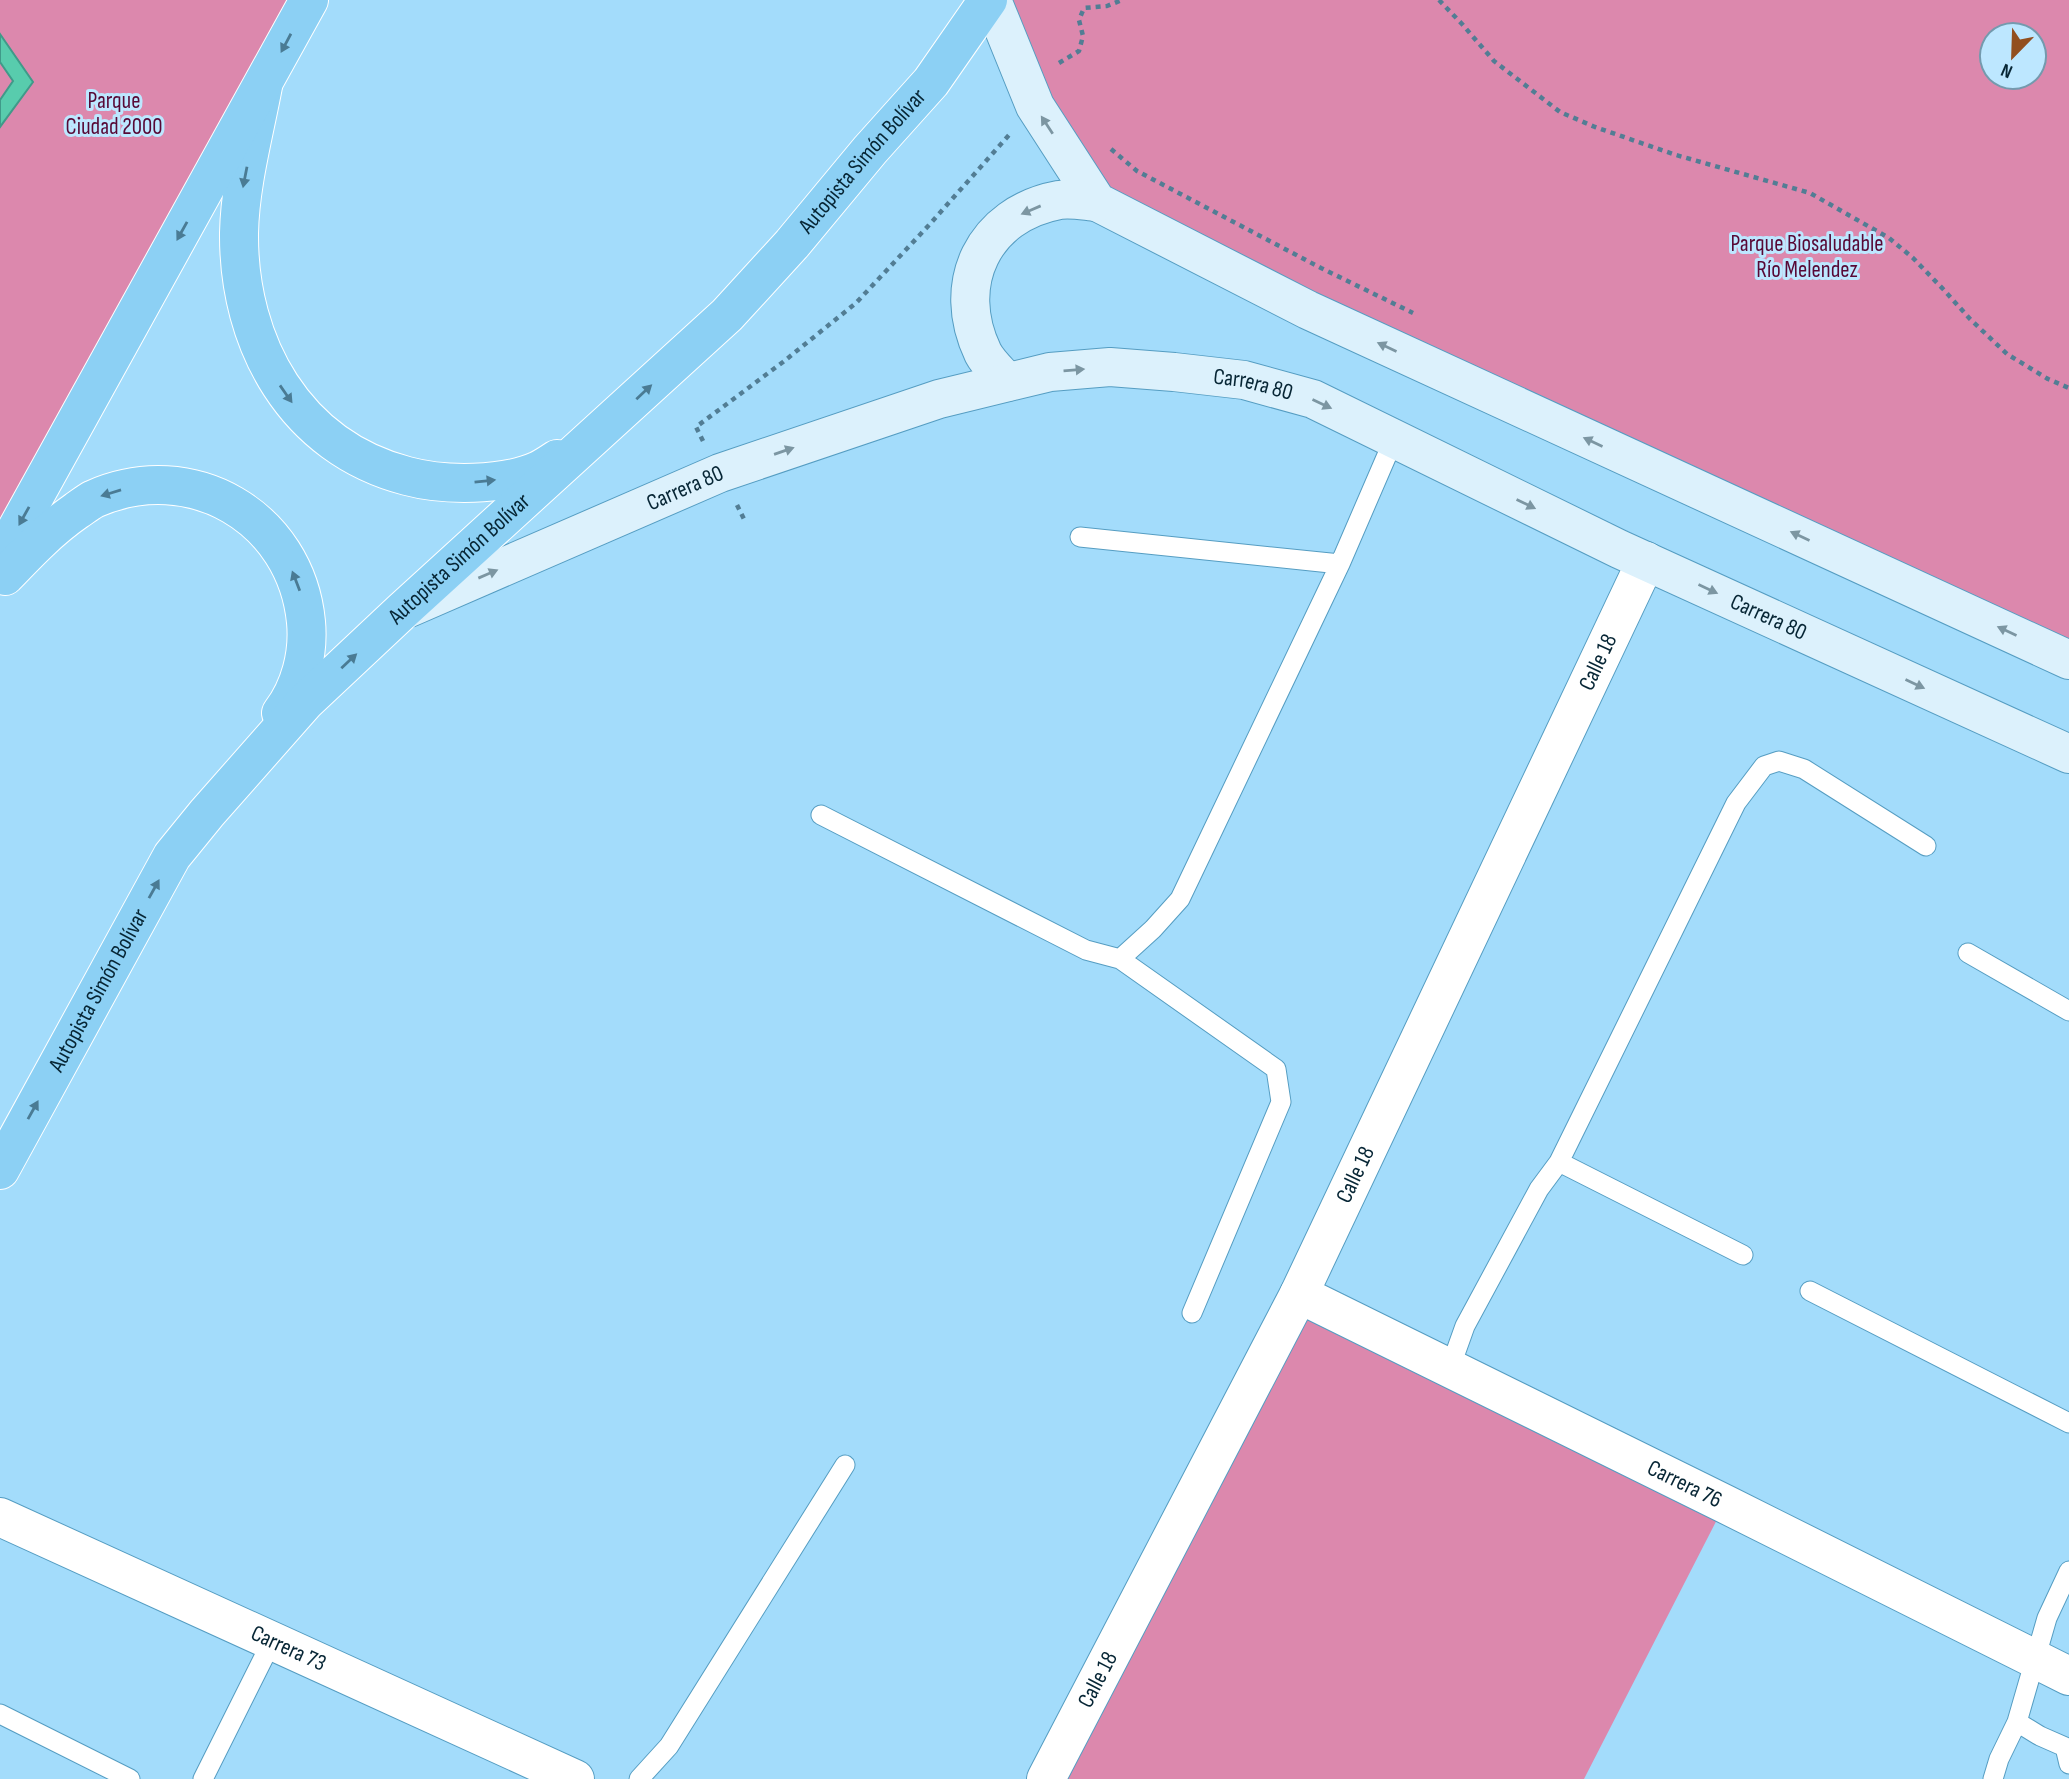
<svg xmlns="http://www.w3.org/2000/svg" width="2069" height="1779" viewBox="0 0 2069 1779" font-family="'Sofia Sans Condensed',sans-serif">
<rect width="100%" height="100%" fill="#a3dcfb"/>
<path fill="#dc88ad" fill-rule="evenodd" d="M0 0H309L0 559Z
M992 0H2069V660L1097 202ZM1992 35H2034V77H1992Z
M1299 1294 1725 1504 1584 1779H1046Z"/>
<path fill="#58ccad" stroke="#409a89" stroke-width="2" d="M0 34 33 82 0 127V100L13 81 0 62Z"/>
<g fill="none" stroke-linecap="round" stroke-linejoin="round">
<defs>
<path id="lane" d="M1080 537 1340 564 1394 439
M821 815 1086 950 1120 959 1153 929 1180 899 1340 564
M1968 953 2069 1011
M1120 959 1276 1069 1281 1102 1192 1313
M1559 1162 1743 1255
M1810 1291 2069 1423
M1450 1368 1465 1326 1539 1189 1559 1162 1736 803 1764 766 1779 761 1804 769 1926 846
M0 1714 130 1779
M2017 1722 2040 1736 2065 1747 2069 1764
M203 1779 272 1641
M639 1779 669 1746 845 1465
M1993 1779 1999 1759 2017 1722 2047 1618 2069 1571"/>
<g id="street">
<path id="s1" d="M1299 1294 1725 1504 2069 1676"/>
<path id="s2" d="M0 1517 575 1779"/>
<path id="s3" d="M1046 1779 1299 1294 1646 561"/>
</g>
<g id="secondary">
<path d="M992 0 1035 106 1097 202 1308 310 2069 660"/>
<path d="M1007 382C999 373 988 363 983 353 950 284 983 214 1059 200 1071 198 1085 201 1097 202"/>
<path id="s4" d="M409 608 720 473 939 399 1050 372 1110 367 1174 372 1244 380 1313 399 1619 549 2069 754"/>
</g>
<g id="highway">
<path d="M263 86C254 134 240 184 239 233 238 344 295 447 407 476 444 486 504 486 539 470 545 467 551 463 557 459"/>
<path d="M0 559 309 0"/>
<path d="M5 576C28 552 50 529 76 511 82 507 88 502 94 499 191 456 296 517 306 622 309 654 300 688 281 713"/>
<path id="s5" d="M0 1170 172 856 207 813 305 702 402 611 727 315 792 244 870 150 931 82 988 0"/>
</g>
</defs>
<use href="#lane" stroke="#559dc2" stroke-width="21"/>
<use href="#street" stroke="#559dc2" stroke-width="40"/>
<use href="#secondary" stroke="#559dc2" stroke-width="40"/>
<use href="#highway" stroke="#fff" stroke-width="40"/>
<path stroke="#527d94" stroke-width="4.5" stroke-dasharray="5 5" stroke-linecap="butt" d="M1439 0 1462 24 1494 61 1560 112 1595 127 1676 155 1810 193 1889 238 1913 258 1944 290 1970 319 2007 354 2048 379 2069 388
M1059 63 1079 51 1083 36 1079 20 1084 8 1107 6 1122 0
M1111 149 1137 171 1321 268 1413 313
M703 441 696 427 783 362 856 303 930 224 1009 135
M737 505 744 519"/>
<use href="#lane" stroke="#fff" stroke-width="19"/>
<use href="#street" stroke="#fff" stroke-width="38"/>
<use href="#secondary" stroke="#dcf1fc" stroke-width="38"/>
<use href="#highway" stroke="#8cd0f4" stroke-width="38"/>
</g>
<defs><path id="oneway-solid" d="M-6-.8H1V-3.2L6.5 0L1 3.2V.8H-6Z" transform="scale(1.75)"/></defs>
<g fill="#4a7b94">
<use href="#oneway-solid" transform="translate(286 43) rotate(118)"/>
<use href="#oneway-solid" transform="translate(245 177) rotate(101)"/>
<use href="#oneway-solid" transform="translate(182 231) rotate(119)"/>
<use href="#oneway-solid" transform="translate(644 392) rotate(-43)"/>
<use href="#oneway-solid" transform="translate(286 394) rotate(55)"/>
<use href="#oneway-solid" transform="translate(485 481) rotate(-6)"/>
<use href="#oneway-solid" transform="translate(111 493) rotate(163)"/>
<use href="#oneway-solid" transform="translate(24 516) rotate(119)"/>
<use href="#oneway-solid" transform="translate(296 581) rotate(-111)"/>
<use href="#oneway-solid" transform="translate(349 661) rotate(-43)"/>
<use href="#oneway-solid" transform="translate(154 889) rotate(-61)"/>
<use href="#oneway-solid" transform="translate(33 1110) rotate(-61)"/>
</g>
<g fill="#7c96a2">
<use href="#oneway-solid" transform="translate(1047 125) rotate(-123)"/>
<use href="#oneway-solid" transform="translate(1031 210) rotate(157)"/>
<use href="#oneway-solid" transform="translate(1387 347) rotate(-155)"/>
<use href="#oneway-solid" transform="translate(1074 370) rotate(-5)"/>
<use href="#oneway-solid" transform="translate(1322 404) rotate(25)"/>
<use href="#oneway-solid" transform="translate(1593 442) rotate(-155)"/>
<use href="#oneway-solid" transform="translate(784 451) rotate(-19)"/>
<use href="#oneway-solid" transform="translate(1526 504) rotate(26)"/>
<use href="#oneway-solid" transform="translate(1800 536) rotate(-155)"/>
<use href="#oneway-solid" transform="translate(488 574) rotate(-23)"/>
<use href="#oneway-solid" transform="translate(1708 589) rotate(25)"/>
<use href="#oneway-solid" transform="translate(2007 631) rotate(-155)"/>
<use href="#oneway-solid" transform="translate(1915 684) rotate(25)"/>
</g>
<g text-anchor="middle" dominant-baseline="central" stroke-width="6" stroke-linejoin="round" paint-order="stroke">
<g font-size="23" fill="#570835" stroke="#bde7ff">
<text x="114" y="101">Parque<tspan x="114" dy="26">Ciudad 2000</tspan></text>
<text x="1807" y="244">Parque Biosaludable<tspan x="1807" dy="26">Río Melendez</tspan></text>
</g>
<g font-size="23" fill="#072635" stroke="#bde7ff">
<text stroke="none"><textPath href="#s5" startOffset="1339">Autopista Simón Bolívar</textPath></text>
<text stroke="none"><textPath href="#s4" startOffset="889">Carrera 80</textPath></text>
<text stroke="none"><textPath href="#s4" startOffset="301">Carrera 80</textPath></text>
<text stroke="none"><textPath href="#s5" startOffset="772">Autopista Simón Bolívar</textPath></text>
<text stroke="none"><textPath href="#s4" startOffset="1456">Carrera 80</textPath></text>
<text stroke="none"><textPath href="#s3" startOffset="1246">Calle 18</textPath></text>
<text stroke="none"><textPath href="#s5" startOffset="205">Autopista Simón Bolívar</textPath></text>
<text stroke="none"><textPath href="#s3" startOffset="679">Calle 18</textPath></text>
<text stroke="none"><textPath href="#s1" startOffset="430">Carrera 76</textPath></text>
<text stroke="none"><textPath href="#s2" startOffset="317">Carrera 73</textPath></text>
<text stroke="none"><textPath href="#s3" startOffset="112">Calle 18</textPath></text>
</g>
</g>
<g transform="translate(2013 56) rotate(203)"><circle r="33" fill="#bde7ff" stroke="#749aae" stroke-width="2"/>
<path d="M0-5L12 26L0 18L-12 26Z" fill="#924f1f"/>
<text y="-10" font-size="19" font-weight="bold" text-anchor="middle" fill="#072635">N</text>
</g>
</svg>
